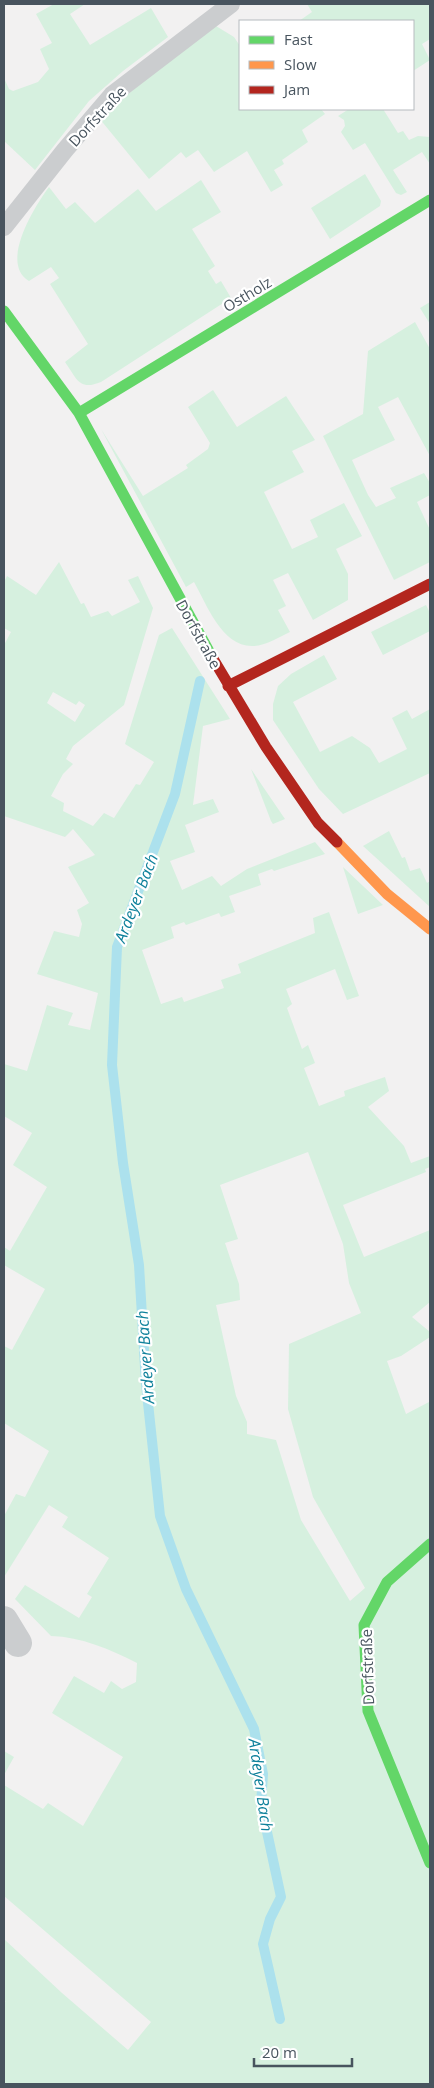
<svg xmlns="http://www.w3.org/2000/svg" width="434" height="2088" viewBox="0 0 434 2088" font-family="'Open Sans',sans-serif">
<rect width="100%" height="100%" fill="#f2f1f1"/>
<path fill="#d6f0df" fill-rule="evenodd" d="M54 4H85L70 14 90 45 151 8 168 37 123 71 89 101 35 170 4 141V78L9 89 13 91 38 82 49 69 40 49 52 43 36 14Z
M307 4H430V39L422 44 430 60 413 71V21H299L312 12Z
M216 26 234 37 240 46V109H321L325 114 302 130 308 142 282 160 284 164 274 170 283 185 271 192 247 151 214 172 198 150 186 158 181 152 149 179 99 118 151 75Z
M349 109H383L398 133 403 131 409 140 418 136 430 137V164L422 152 393 170 407 192 401 195 396 193 365 143 353 150 341 132 345 126 344 120 338 116Z
M365 174 381 201 380 206 330 239 311 208Z
M201 180 221 212 192 229 215 266 208 271 216 284 221 281 231 298 101 382C79 391 77 379 65 362L88 344 50 284 59 278 51 267 29 281C0 264 32 210 49 187L66 209 75 202 95 223 138 189 156 211Z
M430 302V324L420 308Z
M415 322 430 349V456L398 397 378 407 395 440 352 460 368 495 376 507 396 498 390 488 424 473 430 483V495L417 502 430 530V562L394 580 323 436 363 414 368 351Z
M213 390 237 427 286 396 315 440 292 451 304 472 264 492 292 549 318 537 310 520 344 503 362 536 336 549 348 574V600L313 620 288 573 273 580 286 606 278 610 290 632C279 637 265 646 253 646 222 647 207 605 194 582L186 587 101 429 143 496 188 468 186 465 208 449 210 443 188 407Z
M59 562 81 604 84 603 91 617 108 611 112 616 140 602 128 580 138 576 153 608 124 705 73 746 66 759 73 764 63 774 51 796 64 803 63 811 93 826 104 813 114 818 136 784 140 785 154 762 125 744 159 635 172 628 230 719 203 726 193 805 213 799 219 812 185 825 195 852 170 861 182 890 212 876 221 886 247 869 315 842 325 854 274 871 272 869 258 874 261 885 229 896 235 912 221 917 219 913 186 925 184 922 171 927 174 938 142 950 161 1004 182 997 184 1002 224 988 221 980 241 973 238 964 315 933 313 918 329 912 359 996 347 1000 335 969 286 989 292 1004 287 1008 302 1049 308 1045 315 1063 304 1068 319 1106 345 1096 344 1091 385 1077 389 1091 368 1107 404 1146 411 1163 430 1156V1167L425 1169 426 1172 343 1205 364 1257 430 1230V1302L412 1317 430 1332V1337L401 1356 387 1361 406 1414 429 1402 430 1406V2084H4V2001L6 2002 4 2000V1939L62 1993 128 2050 151 2022 4 1896V1785L43 1809 48 1803 83 1826 123 1757 52 1713 74 1676 104 1693 111 1681 122 1689 136 1682 137 1663C109 1649 82 1637 51 1636L15 1599 25 1585 79 1618 92 1597 87 1594 109 1558 62 1527 68 1517 49 1505 4 1577V1516L16 1494 25 1497 49 1451 4 1423V1346L12 1350 45 1289 4 1265V1247L10 1251 47 1187 13 1165 32 1133 4 1116V1064L27 1071 47 1005 73 1013 68 1025 90 1030 98 993 37 974 54 931 79 937 82 924 77 910 89 903 68 867 95 855 73 829 65 837 4 816V645L11 632 4 628V582L7 576 36 595ZM53 692 76 705 79 701 85 705 75 722 47 703ZM308 1152 343 1244 349 1283 361 1313 289 1344 288 1409 313 1497 365 1588 350 1601 301 1520 276 1440 247 1434V1422L236 1396 216 1305 240 1300 239 1284 225 1243 238 1239 220 1185Z
M426 605 430 613V631L383 655 371 632Z
M324 655 337 679 293 702 320 752 352 736 370 748 379 763 407 749 392 718 407 710 412 719 430 709V773L343 814 319 789 273 720V704L278 686 291 674Z
M251 769 285 819 273 824 271 821Z
M389 831 402 858 405 857 410 871 420 868 427 883 430 881V907L363 846Z
M343 867 383 905 358 914Z
M4 1751 14 1757 4 1775Z"/>
<g fill="none" stroke-linecap="round" stroke-linejoin="round">
<path stroke="#ace1ed" stroke-width="10" d="M200 681 175 794 117 947 112 1065 123 1163 139 1265 146 1384 160 1516 186 1589 254 1729 263 1774 261 1804 281 1897 270 1919 263 1944 280 2019"/>
<path stroke="#cbcdcf" stroke-width="18" d="M4 227 65 150 112 95 231 4"/>
<path stroke="#cbcdcf" stroke-width="28" d="M4 1620 18 1643"/>
<path stroke="#63d668" stroke-width="11" d="M4 311 79 413 212 657
M79 413 430 200
M430 1544 387 1582 364 1625 368 1711 430 1863"/>
<path stroke="#ff974d" stroke-width="11" d="M337 842 387 894 430 929"/>
<path stroke="#b3261e" stroke-width="11" d="M212 657 266 747 318 823 337 842
M228 686 430 584"/>
</g>
<g text-anchor="middle" dominant-baseline="central" stroke-width="4.5" stroke-linejoin="round" paint-order="stroke">
<g font-size="15" fill="#48545e" stroke="#fff">
<text transform="translate(97 116) rotate(-47)">Dorfstraße</text>
<text transform="translate(247 294) rotate(-31)">Ostholz</text>
<text transform="translate(199 634) rotate(61)">Dorfstraße</text>
<text transform="translate(367 1667) rotate(-92)">Dorfstraße</text>
</g>
<g font-size="16" font-style="italic" fill="#0f819b" stroke="#fff">
<text transform="translate(136 898) rotate(-69)">Ardeyer Bach</text>
<text transform="translate(145 1357) rotate(-94)">Ardeyer Bach</text>
<text transform="translate(261 1785) rotate(82)">Ardeyer Bach</text>
</g>
</g>
<rect width="434" height="2088" fill="none" stroke="#48545e" stroke-width="10"/>
<rect x="239" y="20" width="175" height="90" fill="#ffffff" stroke="#b6bbbf"/>
<rect x="249" y="36" width="25" height="8" fill="#63d668" stroke="#b6bbbf"/>
<text x="284" y="45" font-size="15" fill="#48545e">Fast</text>
<rect x="249" y="61" width="25" height="8" fill="#ff974d" stroke="#b6bbbf"/>
<text x="284" y="70" font-size="15" fill="#48545e">Slow</text>
<rect x="249" y="86" width="25" height="8" fill="#b3261e" stroke="#b6bbbf"/>
<text x="284" y="95" font-size="15" fill="#48545e">Jam</text>
<path d="M254 2058v8h98v-8" fill="none" stroke="#48545e" stroke-width="2.5"/>
<text x="262" y="2058" font-size="15" fill="#48545e" stroke="#ffffff" stroke-width="4" paint-order="stroke">20 m</text>
</svg>
